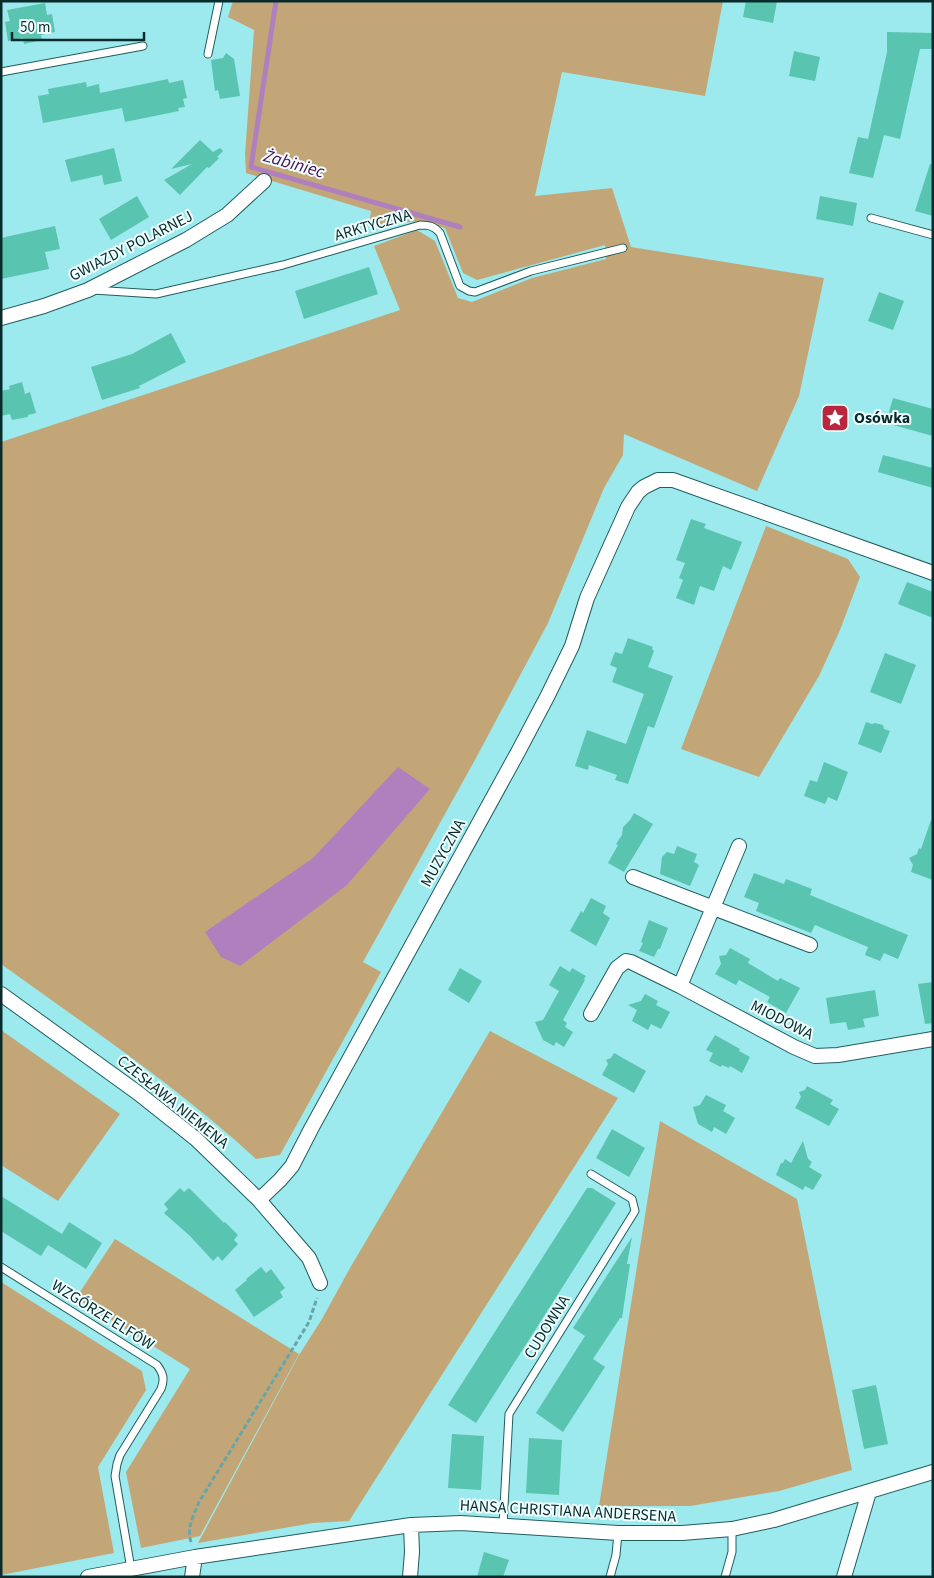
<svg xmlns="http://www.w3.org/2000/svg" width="934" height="1578" viewBox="0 0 934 1578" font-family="'Source Sans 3',sans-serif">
<rect width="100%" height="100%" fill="#9ceaed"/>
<path fill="#c3a678" d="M233 1H723L705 96 562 72 535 196 612 188 631 247 824 278 799 396 757 491 624 434 623 455 604 488 548 623 476 758 363 962 381 972 280 1155 256 1159C177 1086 88 1027 1 964V442L400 310 374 246 417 230 435 241 458 298 472 302 532 278 606 259 605 245 477 280 463 273 445 228 420 221 369 226 371 211 246 173 245 154 254 30 228 17Z
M766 526 848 559 860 577 840 630 819 676 759 777 681 749Z
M1 1030 120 1114 58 1201 1 1165Z
M490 1031 618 1098 349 1521 313 1523 198 1543 299 1355 322 1319 350 1268Z
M660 1121 797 1199 852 1470 779 1491 690 1506H599Z
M115 1239 299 1354 200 1536 141 1548 126 1472 190 1369 76 1298Z
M1 1282 142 1371 146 1390 98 1467 114 1553 1 1575Z"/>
<path fill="#b080be" d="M398 767 430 789 347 885 240 966 221 957 205 932 313 858Z"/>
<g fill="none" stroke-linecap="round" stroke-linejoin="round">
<path stroke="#b080be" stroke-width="5" d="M276 1 251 167 460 227"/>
</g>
<path fill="#59c4af" d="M746 1H777L773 23 743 17Z
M45 3 47 15 52 14 55 32 41 35 42 40 24 44 23 38 8 41 5 22 10 21 7 10Z
M887 32 933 33V49H920L900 139 884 135 873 178 849 173 858 137 868 139 887 52Z
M794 51 820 57 815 81 789 76Z
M226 53 234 59 240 96 220 99 218 90 215 91 211 60 223 58Z
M168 79 169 83 183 80 187 98 183 99 185 107 178 108 179 111 125 122 122 108 43 123 38 96 49 94 48 89 86 82 87 87 99 84 100 93Z
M200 140 213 152 220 148 223 151 217 157 219 158 209 168 207 167 180 195 164 180 192 164 171 169Z
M114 148 122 181 104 185 102 175 71 182 65 160Z
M930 164H933V216L915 211Z
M137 196 149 217 111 240 99 219Z
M820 196 857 203 853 226 816 219Z
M55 226 60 249 45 252 49 269 1 279V238Z
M369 267 378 294 304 319 295 291Z
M879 292 904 301 893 330 868 321Z
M171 333 186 362 139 386 140 388 102 400 91 367 132 354Z
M22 382 25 394 30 392 36 413 28 415V417L12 420 10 414 1 416V391L10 389 9 386Z
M893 398 933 409V436L886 423Z
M883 455 933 468V488L878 472Z
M691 519 706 524 704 528 742 542 731 570 723 566 714 591 700 586 694 605 676 598 683 580 679 578 685 563 676 560Z
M907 582 933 592V618L898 604Z
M628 638 653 647 652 649 654 651 648 667 673 676 654 728 648 726 628 784 615 780 617 775 589 765 588 770 575 766 587 730 626 744 644 694 612 682 617 668 610 665 615 652 622 654Z
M885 653 916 665 901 704 870 692Z
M866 722 872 724 875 723 883 725 884 729 890 731 881 753 858 744Z
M824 762 848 772 837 801 828 797 825 804 804 796 810 780 817 782Z
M634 813 653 824 624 872 608 863 618 845 616 844 622 835 623 827 630 820Z
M931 820H933V880L911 872 913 865 909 858 917 854 919 848 921 849Z
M677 846 697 854 694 862 699 865 690 886 660 874 662 857 667 852 674 854Z
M754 873 784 884 786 879 812 889 810 895 908 935 898 959 884 953 880 961 865 955 868 947 829 931 815 925 811 933 756 911 759 903 744 897Z
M591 898 606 906 603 913 610 918 596 946 570 931 581 911 583 913Z
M649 920 668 928 660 949H658L654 957 639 951 643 943 641 942Z
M730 948 750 959 748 963 778 981 780 978 800 988 786 1013 767 1002 770 997 739 980 736 985 715 974 721 964 719 956 726 955Z
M560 966 570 972 572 968 586 976 584 979 585 980 563 1020 567 1023 565 1027 573 1032 564 1047 556 1042 554 1046 543 1040 535 1022 543 1020 559 991 549 985Z
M460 968 482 981 469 1003 448 990Z
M933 982V1023L925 1024 918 984Z
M875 990 879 1016 863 1019 865 1027 848 1030 846 1022 830 1024 826 998Z
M645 994 658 1001 656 1005 670 1012 661 1029 651 1024 648 1030 632 1021 637 1010 628 1005 641 1001Z
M715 1035 740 1049 739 1051 750 1057 742 1073 730 1066 729 1068 722 1065 721 1067 709 1061 713 1053 706 1050Z
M614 1053 646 1071 634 1093 602 1075 608 1064 606 1060 611 1058Z
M807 1086 833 1100 830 1104 839 1109 829 1126 795 1108 801 1097 799 1092 805 1090Z
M706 1095 726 1105 723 1111 735 1118 726 1134 714 1127 712 1132 698 1124 693 1107 700 1105Z
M612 1129 645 1148 629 1177 596 1158Z
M803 1141 808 1159 812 1162 809 1167 822 1175 813 1190 805 1186 803 1190 776 1175 781 1163H783L785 1159 791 1163Z
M180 1188 184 1192 189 1188 224 1223 225 1222 238 1235 234 1240 238 1244 222 1261 218 1256 213 1261 190 1236 164 1213 168 1209 164 1204Z
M587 1188H592L616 1203 476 1423 448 1405Z
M1 1196 62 1234 69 1222 102 1243 86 1269 48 1245 41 1256 1 1231Z
M632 1237 627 1264H630L622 1318H620L593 1359 605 1367 563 1432 536 1413 585 1336 573 1328Z
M261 1267 266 1273 271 1269 285 1288 280 1292 283 1297 254 1317 235 1290 247 1280 246 1279Z
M876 1385 888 1444 864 1449 852 1390Z
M452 1434 484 1436 481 1490 448 1488Z
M529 1438 562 1440 559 1495 526 1493Z
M484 1552 509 1560 503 1577H477Z"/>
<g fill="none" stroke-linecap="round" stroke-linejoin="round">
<defs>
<path id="lane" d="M208 54 219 1
M1 72 143 46
M871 218 933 235
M93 290 156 294 283 265 420 225C429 225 434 226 440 233L460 286 469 291 475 292 531 271 623 248
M1 1267 157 1365C163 1373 165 1379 161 1389L120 1455 117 1464 115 1476 131 1569
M503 1525 509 1414 635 1211 632 1199 591 1174
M610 1577 616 1555 618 1533
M725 1577 732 1552V1529"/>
<path id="street" d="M1 318 44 306 88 290 186 240 227 215 264 181
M633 877 810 945
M680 986 739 846
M1 994 138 1093 196 1139 259 1200 309 1258 320 1283
M591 1014 617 968 626 961 631 962 680 986 794 1047 815 1056 838 1055 933 1039
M259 1200 280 1180 292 1166 311 1129 518 752 547 697 572 646 587 598 628 507 638 492 644 487 658 480H673L933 573
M88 1577 195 1557 411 1525 461 1523 618 1533H682L732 1529 774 1520 933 1472
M192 1577 195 1557
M410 1577 412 1552 411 1525
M844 1577 869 1492"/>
</defs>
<use href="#lane" stroke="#205d5f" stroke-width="9"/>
<use href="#street" stroke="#205d5f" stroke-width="16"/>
<path stroke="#67a5a8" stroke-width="3" stroke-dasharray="5 2.5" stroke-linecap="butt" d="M191 1542C186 1528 194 1515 199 1502L309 1322 317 1298"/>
<use href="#lane" stroke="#fff" stroke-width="7"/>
<use href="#street" stroke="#fff" stroke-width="14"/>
</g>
<defs>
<symbol id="sight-square" viewBox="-11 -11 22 22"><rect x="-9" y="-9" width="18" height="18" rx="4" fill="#b8273d" stroke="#f0ffff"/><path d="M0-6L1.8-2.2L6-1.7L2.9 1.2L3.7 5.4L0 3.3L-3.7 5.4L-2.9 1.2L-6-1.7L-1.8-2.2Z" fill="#fff"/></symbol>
</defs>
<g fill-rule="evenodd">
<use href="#sight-square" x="819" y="402" width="32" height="32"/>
</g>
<g text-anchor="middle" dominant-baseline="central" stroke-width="4" stroke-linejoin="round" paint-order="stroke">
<g font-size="16" fill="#092b2c" stroke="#f0ffff">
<text transform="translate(373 225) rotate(-16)">ARKTYCZNA</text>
<text transform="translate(131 246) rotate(-27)">GWIAZDY POLARNEJ</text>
<text transform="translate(443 853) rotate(-61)">MUZYCZNA</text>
<text transform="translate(782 1020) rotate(27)">MIODOWA</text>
<text transform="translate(173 1102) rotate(39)">CZESŁAWA NIEMENA</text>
<text transform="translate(103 1315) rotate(32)">WZGÓRZE ELFÓW</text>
<text transform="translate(547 1327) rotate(-58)">CUDOWNA</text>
<text transform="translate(568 1511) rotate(3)">HANSA CHRISTIANA ANDERSENA</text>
</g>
<g font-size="16" font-weight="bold" fill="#092b2c" stroke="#f0ffff" text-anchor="start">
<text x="854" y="418">Osówka</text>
</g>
<g font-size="18" font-style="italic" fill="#4c0e5b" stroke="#f0ffff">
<text transform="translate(294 164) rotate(16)">Żabiniec</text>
</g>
</g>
<rect width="934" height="1578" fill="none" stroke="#092b2c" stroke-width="5"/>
<path d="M12 32v8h132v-8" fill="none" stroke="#092b2c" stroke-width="2.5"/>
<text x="20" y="32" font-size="15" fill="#092b2c" stroke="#f0ffff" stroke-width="4" paint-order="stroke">50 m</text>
</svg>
